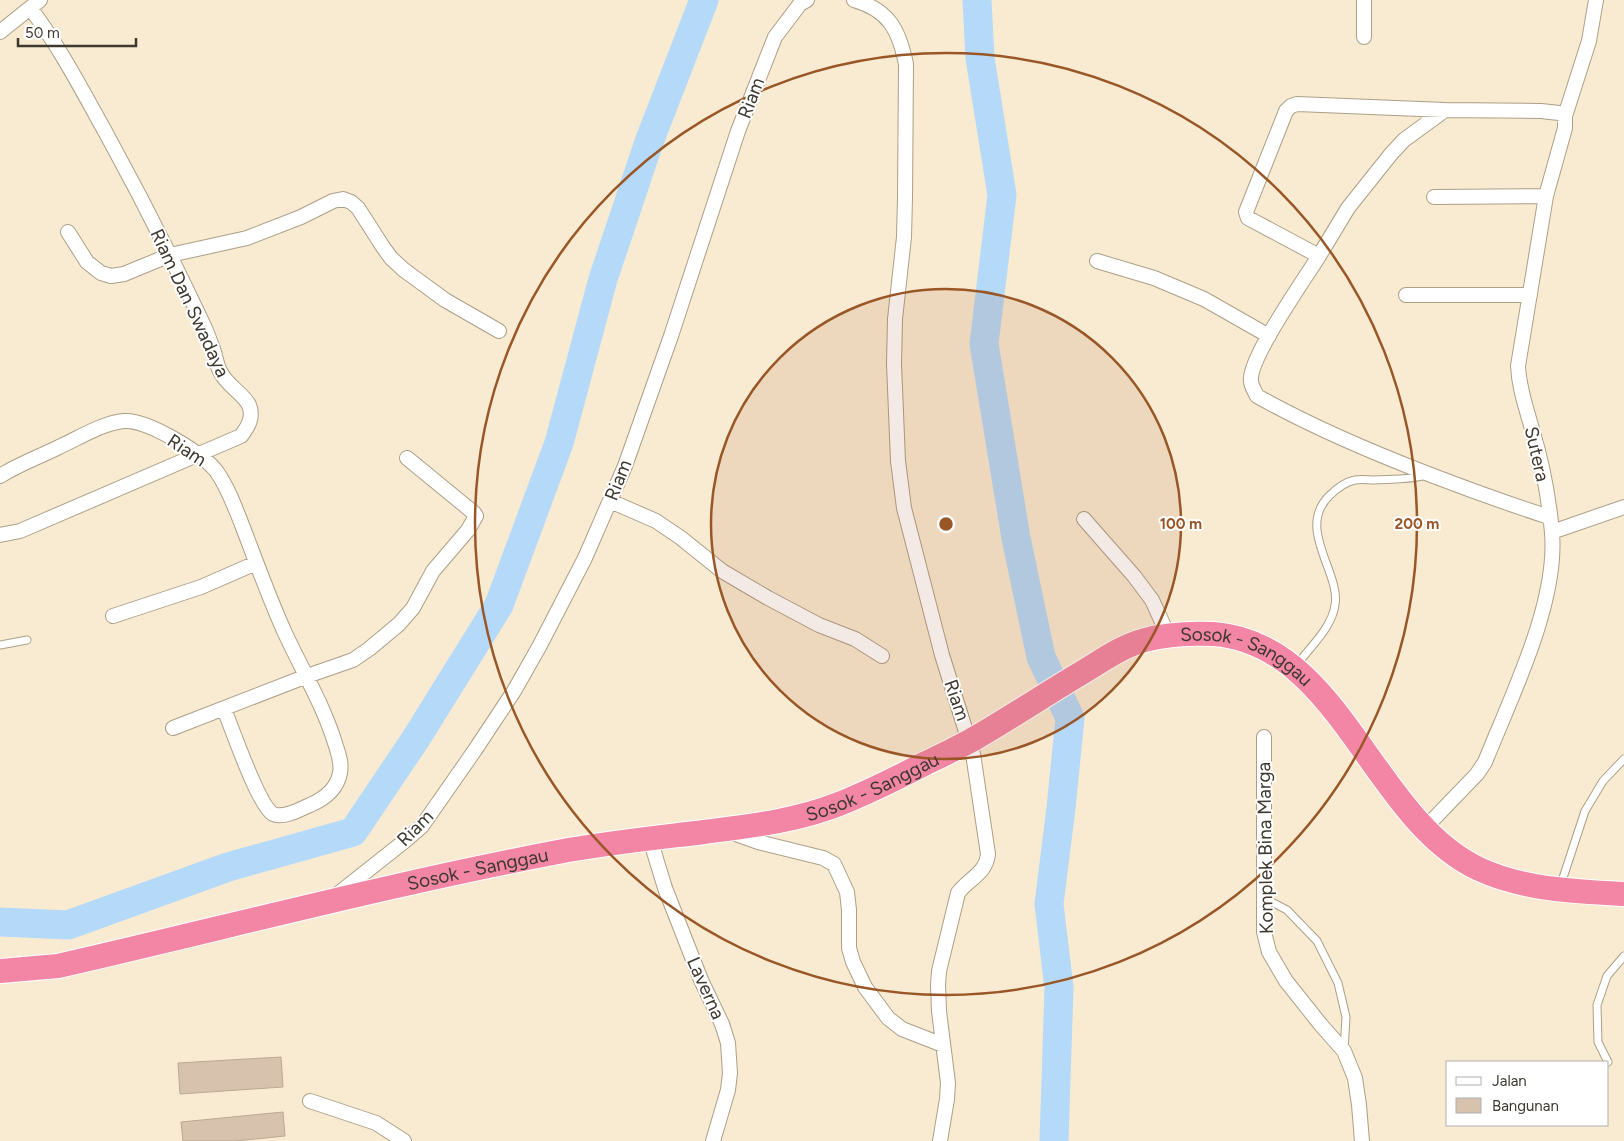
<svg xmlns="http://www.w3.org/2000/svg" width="1624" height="1141" viewBox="0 0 1624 1141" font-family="Figtree,sans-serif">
<rect width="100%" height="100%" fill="#f9ebd2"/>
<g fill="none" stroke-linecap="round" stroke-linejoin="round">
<path stroke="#b4d9f9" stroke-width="29" d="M977 0 980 58 1002 195 984 344 1016 538 1041 657 1070 718 1061 808 1049 904 1059 988 1054 1141
M0 922 68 925 228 867 353 832 415 740 499 605 559 443 603 279 649 142 704 0"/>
</g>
<path fill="#d7c2ae" stroke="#bba793" d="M281 1057 283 1087 180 1094 178 1063Z
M283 1112 285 1136 235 1141H183L181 1122Z"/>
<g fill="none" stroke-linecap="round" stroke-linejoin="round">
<defs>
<path id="service" d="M0 645 27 640
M1296 666C1309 648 1332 628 1335 605 1341 573 1296 529 1329 496 1336 489 1345 482 1355 480 1361 479 1368 480 1374 480 1393 479 1410 480 1427 475
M1560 887 1585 811 1603 781 1624 759
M1264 898 1287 910 1317 941 1338 983 1346 1017 1344 1051
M1608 1062 1598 1042 1597 1005 1607 976 1624 956"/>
<path id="minor" d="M854 0C889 10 899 30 906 64L905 198 904 237 895 319 894 364 898 461 904 508 942 655 973 754 988 854C986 874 969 878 958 893L939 971 938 985 939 1011 948 1083 947 1099 940 1141
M1364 0V37
M0 32 40 0
M1565 116 1589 41 1596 0
M1434 197 1546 196
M68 232 87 262 101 273 111 276 124 274 170 255 247 238 301 217 333 201 343 199 351 202 358 208 383 247 391 258 404 270 445 300 499 331
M1319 256 1348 208 1391 154 1404 140 1445 110
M1097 261 1154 278 1204 299 1269 336
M1406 295H1530
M0 476C19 464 39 457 59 447 79 438 102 423 124 421 147 419 204 454 217 472 228 488 235 507 242 525 256 561 269 598 285 633 302 670 323 704 335 743 338 753 342 762 340 773 337 789 324 799 310 805 300 809 284 819 273 814 258 805 232 728 224 709
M610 501 656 521 681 538 722 571 768 598 819 625 855 639 882 656
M1084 519 1134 576 1152 600 1168 635
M1552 532 1624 507
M0 535 20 531 241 436C248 427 254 417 249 405 243 393 226 385 220 371 216 364 216 356 213 349 210 341 207 332 203 324 173 260 141 197 107 135 83 92 61 49 31 9
M113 616 201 587 256 563
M173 728 307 676 353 660 369 649 399 624 413 608 433 571 468 530 476 516 474 513 407 458
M1264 737V932L1269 952 1286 981 1321 1025 1344 1051 1355 1078 1359 1105 1362 1141
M1424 829 1477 774 1485 762C1511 697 1558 603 1552 533 1549 498 1542 462 1532 429 1526 407 1519 388 1518 366L1546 196 1565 128V116L1559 113 1541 111 1445 110 1297 104 1291 106 1286 111 1246 212 1248 218 1319 256C1304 280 1252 354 1251 378 1250 384 1254 390 1257 396 1312 427 1371 452 1431 475 1470 490 1509 504 1549 517
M730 832 758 842 823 858 834 864 847 892 849 910V948L853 962 865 987 888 1018 902 1029 943 1045
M650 839 665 888 701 980 722 1024 728 1043 730 1073 728 1090 713 1141
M334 897 406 840 422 826 475 750 514 691 539 647 585 558 625 466 671 336 738 131 775 37 800 4 807 0
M310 1101 376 1123 404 1141"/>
<g id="trunk">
<path id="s1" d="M0 971 58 966C224 928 390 884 558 852 606 843 655 838 704 832 750 826 796 821 839 804 869 792 897 778 926 763 941 756 957 748 972 740 1010 718 1046 694 1083 672 1103 660 1122 646 1145 640 1167 634 1191 633 1214 634 1341 644 1372 819 1479 869 1524 890 1575 891 1624 894"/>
</g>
</defs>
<use href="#service" stroke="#ac9f87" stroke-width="9"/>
<use href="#minor" stroke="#ac9f87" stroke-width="16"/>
<use href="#trunk" stroke="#fff" stroke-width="26"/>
<use href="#service" stroke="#fff" stroke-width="7"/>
<use href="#minor" stroke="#fff" stroke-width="14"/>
<use href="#trunk" stroke="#f286a4" stroke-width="24"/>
</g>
<circle cx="946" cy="524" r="235" fill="#995626" fill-opacity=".12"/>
<g fill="none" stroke="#995626" stroke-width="2.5">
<circle cx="946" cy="524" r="235"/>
<circle cx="946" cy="524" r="471"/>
</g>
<g text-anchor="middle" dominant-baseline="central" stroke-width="4" stroke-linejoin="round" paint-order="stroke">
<g font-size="19" fill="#3e382f" stroke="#fff">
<text transform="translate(751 98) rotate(-69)">Riam</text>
<text transform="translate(190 303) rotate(65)">Riam Dan Swadaya</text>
<text transform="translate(187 450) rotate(33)">Riam</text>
<text transform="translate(1537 454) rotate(77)">Sutera</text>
<text transform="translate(618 480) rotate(-68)">Riam</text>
<text stroke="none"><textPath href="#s1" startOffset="1312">Sosok - Sanggau</textPath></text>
<text transform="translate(957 700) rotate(71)">Riam</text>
<text stroke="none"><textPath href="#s1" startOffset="894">Sosok - Sanggau</textPath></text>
<text transform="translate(415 828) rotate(-45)">Riam</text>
<text transform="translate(1265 848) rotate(-91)">Komplek Bina Marga</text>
<text stroke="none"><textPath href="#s1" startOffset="489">Sosok - Sanggau</textPath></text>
<text transform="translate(706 988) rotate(66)">Laverna</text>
</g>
</g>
<circle cx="946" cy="524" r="8" fill="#995626" stroke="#fff" stroke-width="2.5"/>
<g font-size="15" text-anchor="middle" font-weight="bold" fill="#995626" stroke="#fff" stroke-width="4" stroke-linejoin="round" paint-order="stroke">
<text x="1181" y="529">100 m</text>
<text x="1417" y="529">200 m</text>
</g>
<rect x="1446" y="1061" width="162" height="65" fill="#ffffff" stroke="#b2afac"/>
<rect x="1456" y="1077" width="25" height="8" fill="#ffffff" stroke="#b2afac"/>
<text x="1492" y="1086" font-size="15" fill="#3e382f">Jalan</text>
<rect x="1456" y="1098" width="25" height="15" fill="#d7c2ae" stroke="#b2afac"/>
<text x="1492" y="1111" font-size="15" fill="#3e382f">Bangunan</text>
<path d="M18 38v8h118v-8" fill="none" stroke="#3e382f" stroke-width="2.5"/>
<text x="25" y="38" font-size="15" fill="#3e382f" stroke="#ffffff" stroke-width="4" paint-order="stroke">50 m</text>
</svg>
